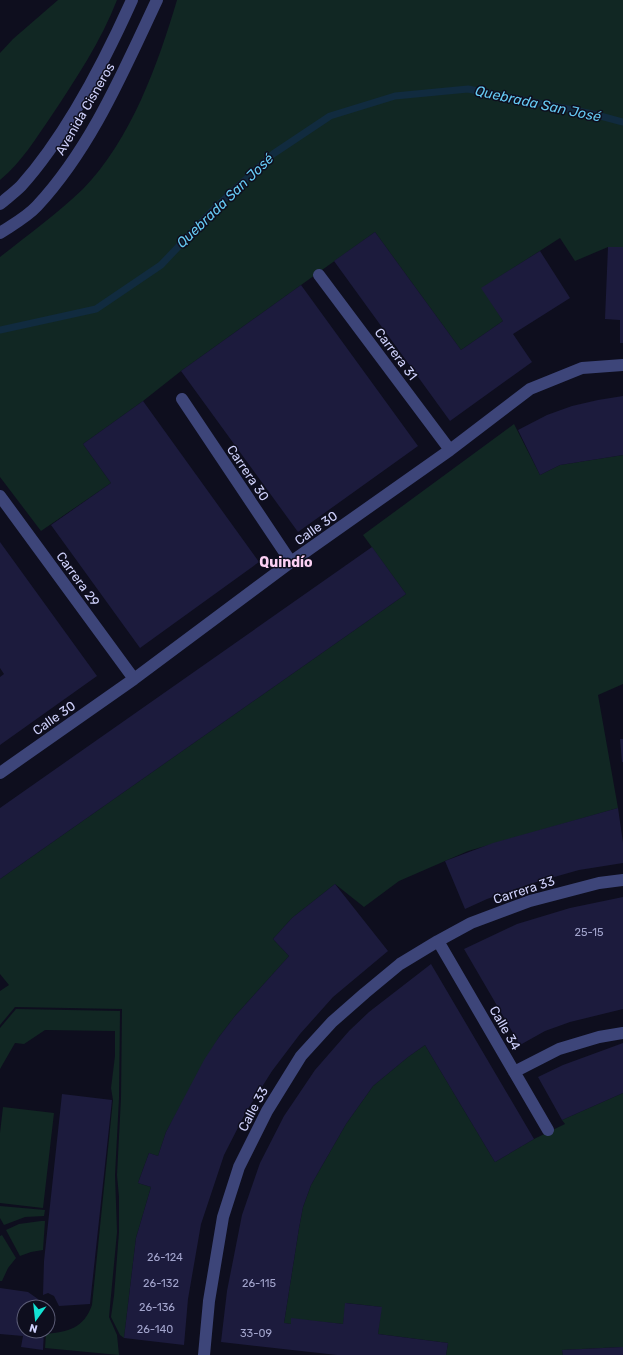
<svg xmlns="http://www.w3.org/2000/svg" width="623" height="1355" viewBox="0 0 623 1355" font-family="Rubik,sans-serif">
<rect width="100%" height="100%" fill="#0e0e1e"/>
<path fill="#112723" d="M58 0H117C101 41 76 79 52 115 36 138 22 162 0 180V53L13 39Z
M177 0H623V247H608L575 261 560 238 482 288 503 321 461 350 375 232 181 371 143 401 83 444 111 483 41 531 0 477V257C28 235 57 214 83 189 131 140 158 64 177 0Z
M514 424 540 475 560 465 623 455V684L598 695 618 808 468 851 399 881 364 907 335 884 292 918 273 939 289 956 235 1016 219 1037 166 1132 158 1156 149 1153 138 1183 151 1187 136 1238 124 1338 120 1335 111 1317 114 1296 119 1232V1197L117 1175 121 1098 122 1009 15 1007 0 1025V991L9 985 0 974V879L406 594 363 535Z
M16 1009 120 1011 119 1098 115 1175 117 1232 109 1317 117 1335 119 1355 45 1348 46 1334C68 1332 84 1328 92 1305L113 1100 111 1088 115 1056V1031L45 1030 24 1044 15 1043 0 1069V1028Z
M425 1045 495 1162 534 1139 565 1124 562 1120 623 1093V1347L562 1350 563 1355H446L448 1343 378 1334 381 1307 346 1303 343 1324 291 1319V1324L284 1323 299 1228 303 1207 311 1185 346 1124 373 1086 408 1057Z
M3 1107 54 1113 43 1208 0 1203V1133Z
M0 1206 45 1210 44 1216 25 1217 4 1225 0 1218Z
M41 1221H45L43 1250 31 1252 20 1256 6 1230 19 1224Z
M2 1235 16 1258 8 1268 2 1281H0V1236Z"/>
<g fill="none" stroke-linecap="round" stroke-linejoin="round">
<path stroke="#112b3f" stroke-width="7" d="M0 330 96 309 161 265 215 208 273 154 330 116 395 96 468 89 593 114 623 122"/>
</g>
<path fill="#1c1b3d" d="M375 232 461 350 503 321 481 288 540 251 570 298 513 334 532 362 450 421 334 261Z
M608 247H623V343H620V320L605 319Z
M301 285 418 446 298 532 181 371Z
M623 396V455L560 465 540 475 518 430 547 415 572 406 598 400Z
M143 401 259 562 140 648 51 525 111 483 83 444Z
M0 542 97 676 0 745V677L4 674 0 668Z
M372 547 406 594 0 879V808Z
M620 739H623V762H622Z
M618 808 623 843V863L579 870 533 883 487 899 465 909 445 861 493 843Z
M335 884 388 951 333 997 300 1034 272 1071 246 1112 224 1155 201 1224 188 1299 184 1345 124 1338 136 1238 151 1187 138 1183 149 1153 158 1156 166 1132 204 1060 219 1037 235 1016 289 956 273 939 292 918Z
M623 897V1009L570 1022 545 1031 520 1045 464 949 517 924 570 908Z
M431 964 534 1139 495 1162 425 1045 408 1057 373 1086 346 1124 311 1185 303 1207 299 1228 284 1323 291 1324V1318L343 1324 345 1303 382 1307 378 1334 448 1343 446 1355H337L221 1342 227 1291 242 1215 260 1163 284 1116 315 1070 349 1031 369 1012Z
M623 1043V1093L562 1120 538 1077 563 1065Z
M62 1094 112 1100 90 1304 59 1306 54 1296 48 1293 43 1295 44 1261Z
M0 1288 28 1292 38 1299 33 1307H24V1331H44L43 1350 21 1347 23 1336 0 1334Z
M623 1347V1355H563L562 1350Z"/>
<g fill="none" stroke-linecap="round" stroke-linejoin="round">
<path stroke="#3d4579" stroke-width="12" d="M0 204C7 198 15 192 21 186 65 137 105 60 132 0
M0 233C12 225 27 217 37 206 91 148 123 72 157 0
M319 275 450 450
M182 399 291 562
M0 496 134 679
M0 773 134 679 291 562 450 450 530 389 582 368 623 365
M438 941 548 1130
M514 1072 559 1049 599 1037 623 1033
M204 1355 209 1301 223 1217 239 1167 267 1111 301 1056 332 1022 365 993 400 964 438 941 471 923 530 901 599 883 623 880"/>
</g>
<g text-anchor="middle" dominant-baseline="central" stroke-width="3" stroke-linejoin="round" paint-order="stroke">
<g font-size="11" fill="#a2a4cc">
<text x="589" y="932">25-15</text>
<text x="165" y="1257">26-124</text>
<text x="161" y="1283">26-132</text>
<text x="259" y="1283">26-115</text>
<text x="157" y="1307">26-136</text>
<text x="155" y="1329">26-140</text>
<text x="256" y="1333">33-09</text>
</g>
<g font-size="13" fill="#cfd1fb" stroke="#0e0e1e">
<text transform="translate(85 109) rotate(-60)">Avenida Cisneros</text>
<text transform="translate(396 354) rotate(53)">Carrera 31</text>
<text transform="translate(248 473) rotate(56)">Carrera 30</text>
<text transform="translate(316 528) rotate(-35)">Calle 30</text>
<text transform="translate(78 579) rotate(54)">Carrera 29</text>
<text transform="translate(54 718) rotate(-35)">Calle 30</text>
<text transform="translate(524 890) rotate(-18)">Carrera 33</text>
<text transform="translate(505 1028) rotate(60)">Calle 34</text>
<text transform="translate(253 1109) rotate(-62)">Calle 33</text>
</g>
<g font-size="14" font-style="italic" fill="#65c9f2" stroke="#0e0e1e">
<text transform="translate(538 104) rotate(12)">Quebrada San José</text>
<text transform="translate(225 201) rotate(-44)">Quebrada San José</text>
</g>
<g font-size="14" font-weight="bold" fill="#fbd0f3" stroke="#0e0e1e">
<text x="286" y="562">Quindío</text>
</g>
</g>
<g transform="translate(36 1319) rotate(195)"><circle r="19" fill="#0e0e1e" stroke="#5b5c76"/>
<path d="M0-3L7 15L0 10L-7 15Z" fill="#13e2d3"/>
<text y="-6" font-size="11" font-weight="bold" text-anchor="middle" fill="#cfd1fb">N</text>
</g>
</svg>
